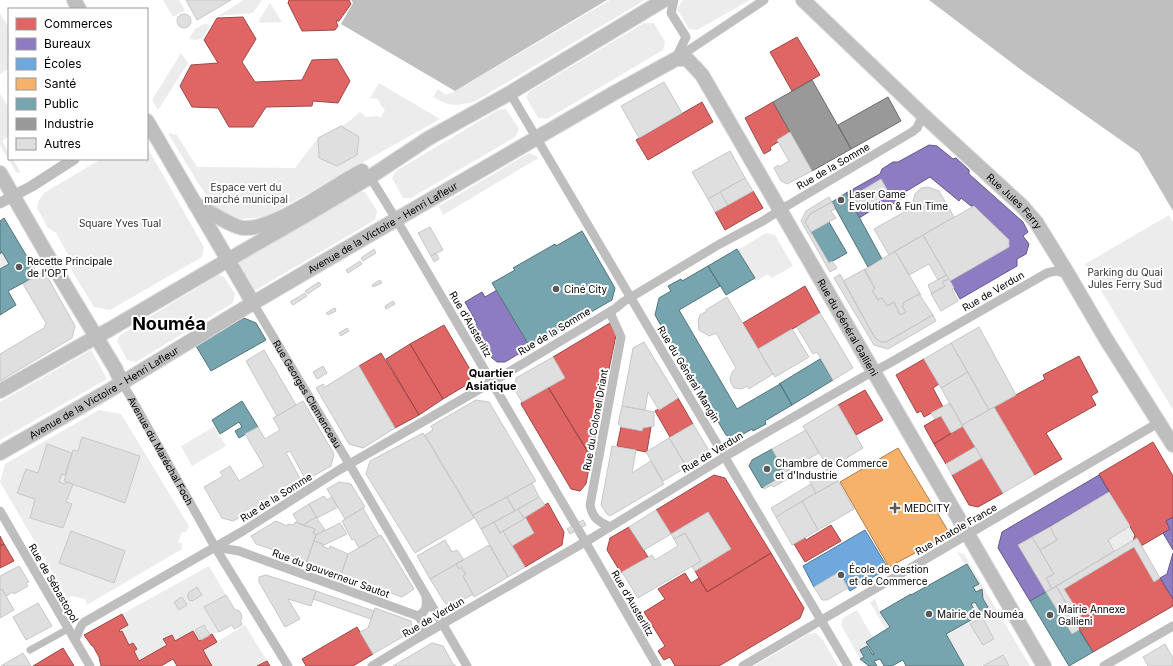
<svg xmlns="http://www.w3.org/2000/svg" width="1173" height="666" viewBox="0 0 1173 666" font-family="Inter,sans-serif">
<rect width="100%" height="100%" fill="#fff"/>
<path fill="#ececec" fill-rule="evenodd" d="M163 0H179L185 10 173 17Z
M244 0H262L253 13 218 16Z
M610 0H645L474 102 457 105 447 104 433 97 438 89 446 95 455 91Z
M683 0H750L697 30 689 29 677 9Z
M270 3 282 22 260 23 259 20Z
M0 13 9 28V69L0 74Z
M644 23H654L665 42 663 50 547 119 538 118 526 97 530 91Z
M204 24 210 25C204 36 204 42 189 39L195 29Z
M181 53 188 63 158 110 152 100Z
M379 83 440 119 266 217 241 219 215 208 198 183 168 133 177 135 197 167 295 168 318 138 347 123 360 112 366 117 377 116 381 118 385 109 381 106 378 99 370 98Z
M0 94 9 108V136L2 141 9 153V159H13L21 173 16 172 0 145Z
M506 109 519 129 515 137 411 198H403L392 178 396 171 498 110Z
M147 147 204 247 202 257 110 310 94 307 69 266 71 260 56 233 48 228 37 208 38 202 44 193 101 159H147Z
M529 153 538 157V159L535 160 443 215 439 206Z
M358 192H365L377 211 375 220 254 291 238 265 242 261Z
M1169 215 1173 222V410L1085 264Z
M766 233 775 235 793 266 772 278 768 274 756 281 738 250Z
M2 252 9 264 0 269V254Z
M218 275 224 277 235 294 233 303 136 362 127 360 117 341 120 335Z
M91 350 107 379 0 440V402Z
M99 410 121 414 189 526 186 532H182L178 542 182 544V549L87 605 85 599 71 596 68 599 0 482 5 464Z
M214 427 226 446 192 466 181 446Z
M1130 526 1135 535 1133 541 1114 551 1108 540Z
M957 552 964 554 1030 666H1009L1003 655 983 666H964L946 634 978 615 971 604 975 602 981 612 988 607 983 599 982 589 976 592 973 587 979 583 968 564 965 565Z
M209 566 226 595 204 607 219 632 210 635 204 625 195 630 201 640 199 641 193 631 175 641 171 635 163 639 167 645 139 661 134 651 137 649 134 643 129 645 122 631 120 632 119 630 128 625 122 614ZM182 597 187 605 179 610 174 602Z
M875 599 880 612 890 627 886 630 870 602Z
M857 610 873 638 866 642 874 654 873 655 867 646 860 650 864 657 860 659 841 625 843 618Z
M245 625 267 661 257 666H212L203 650Z
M816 633 823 640 838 666H754L808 634Z"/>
<path fill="#bfbfbf" d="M351 0H607L455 91 341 24 353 3Z
M929 0H1173V211L1139 153 1024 72Z"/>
<path fill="#e06666" stroke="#9d4747" d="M289 0H349L351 4 339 21H336L338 26 335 30 302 31 288 3Z
M243 17 256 39 242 62 255 82 302 80 312 60 337 59 350 81 338 103 313 101 312 106 266 107 253 127H229L218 108 192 107 180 86 191 65 218 63 204 40 217 18Z
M797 37 820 75 792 91 770 52Z
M702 102 713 122 648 160 636 140Z
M773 102 790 132 777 140 778 142 770 147 771 150 764 154 745 118Z
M753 191 763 208 725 230 715 212Z
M805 286 820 313 758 349 743 323Z
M610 323 616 335 591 457 548 387 565 378 553 357Z
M444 325 471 371 468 384 443 399 410 344Z
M410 344 443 399 419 415 386 359Z
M381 353 419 415 395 428 359 366Z
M1079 356 1098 392 1091 396 1096 405 1046 433 1062 459 1034 475 994 407 1045 379 1043 375Z
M924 359 939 384 933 388 943 407 924 417 921 411 917 413 896 375Z
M548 387 591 457 586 484 580 491 571 489 521 404 522 402Z
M865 390 883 420 856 435 838 405Z
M678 398 693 424 670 437 655 411Z
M941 416 951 433 934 444 924 426Z
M963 426 975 447 946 464 934 444Z
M621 427 642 431 643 428 651 427 647 451 646 452 617 446Z
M1153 442 1173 476V517L1166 521 1170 529 1141 546 1137 538 1133 541 1135 535 1099 474Z
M982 458 1003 493 978 507 969 505 952 475Z
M714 475 725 478 771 553 707 592 695 571 731 549 708 512 671 534 656 510Z
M548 503 564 532 562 545 525 567 512 546 534 533 525 517Z
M831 525 841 541 805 562 794 544 804 537 806 540Z
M629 527 648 557 621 573 607 550 610 538Z
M0 536 4 544 0 546Z
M4 544 14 561 0 568V546Z
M1134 547 1154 582 1160 578 1173 599V606L1093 652 1078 627 1085 623 1064 589Z
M771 553 804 608 800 618 719 666H675L670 657 664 660 658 651 665 646 644 612 665 599 658 589 685 573 691 583 699 578 707 592Z
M122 614 128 625 119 630 120 632 122 631 129 645 133 643 137 649 134 651 139 661 167 645 163 639 172 635 175 641 193 631 199 641 212 634 217 642 203 650 212 666H177L173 659 161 666H101L99 657 93 646H92L84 635Z
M357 627 373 654 353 666H306L302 659Z
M63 648 74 666H33Z
M267 661 270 666H257Z"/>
<path fill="#8e7cc3" stroke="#635788" d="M929 145 937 146 953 159 956 158 969 170V174L1023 222 1028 232 1023 236 1029 244 1026 254 1017 259V266L960 299 950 281 1009 247V240L974 206H971L961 198 959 201 930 177 905 192 907 196 880 211 877 207 859 218 846 193 880 174 882 169 893 162H898Z
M497 290 530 347 505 362H497L491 357 473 327 477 324 465 302 482 292 485 297Z
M1099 475 1109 492 1018 545 1046 592 1030 601 998 548 1002 532Z
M1173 517V550L1163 533 1170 529 1166 521Z
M1173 553V599L1160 578 1167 574Z"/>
<path fill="#6fa8dc" stroke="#4e769a" d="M865 530 888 568 850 591 839 572 814 587 803 566Z"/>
<path fill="#f6b26b" stroke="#ac7d4b" d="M898 448 950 534 889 567 840 482Z"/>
<path fill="#76a5af" stroke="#53747a" d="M846 193 882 259 868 267 832 202Z
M4 218 38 275 8 291 16 305 0 315V269L9 264 2 252 0 254V221Z
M829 222 847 253 829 263 811 232Z
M582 231 615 288 612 300 530 347 492 283 515 270 513 268 555 244 556 246Z
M737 249 755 278 726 295 708 266Z
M708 266 720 286 679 310 737 409 780 384 792 405 765 421 766 424 753 431 752 429 735 439 726 435 691 376 688 378 681 365 683 364 655 315 659 298 671 291 668 286 681 279 682 281Z
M244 318 256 323 266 340 211 371 196 346Z
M820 359 833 380 792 405 780 384H779Z
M242 401 258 427 239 438 235 431 242 427 239 422 220 434 212 420Z
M772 449 786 474 762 488 749 466 752 460Z
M967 564 979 584 973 587 976 592 982 589 983 599 988 607 981 612 975 602 971 604 978 616 946 634 964 666H906L903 660 892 666H884L880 659 874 661 877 666H869L860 659 864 657 860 650 867 646 873 655 874 654 866 642 890 627 880 612 911 594V595Z
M1046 592 1072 634 1079 630 1093 652 1069 666 1030 601Z"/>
<path fill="#999" stroke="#6b6b6b" d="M812 80 851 149 812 171 773 102Z
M888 97 901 121 851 149 838 125Z"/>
<path fill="#dfdfdf" stroke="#c7c7c7" d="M186 0H231L197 20Z
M177 21a7 7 0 1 1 14 0a7 7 0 1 1-14 0Z
M664 82 682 113 639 138 621 106Z
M341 126 359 137 357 155 337 166 319 158 318 138Z
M790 132 812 171 787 184 781 181 774 168 778 165 779 167 789 161 777 140Z
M730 151 745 178 708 199 692 172Z
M745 178 753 191 728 205 720 192Z
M881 179 890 195 862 210 853 196Z
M928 187 939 191 954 217 889 255 874 229 915 206 913 201 915 194 921 188Z
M720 192 728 205 715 212 708 199Z
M829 197 832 202 810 214 805 222 829 263 832 261 837 268 830 272 801 221 806 211Z
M832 202 835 209 831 211 836 218 811 232 805 222 810 214Z
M974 206 1009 240V247L950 281 923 235Z
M430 227 443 250 431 256 418 233Z
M923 235 946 275 938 280 929 264 909 275 895 251Z
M374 249 376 253 363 261 361 258Z
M895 251 921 295 919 294 903 303 904 305 902 306 906 312 900 315 894 302 887 306 882 298 878 300 872 291 875 289 864 270Z
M436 253 439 259 434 262 431 256Z
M360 261 362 264 348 273 346 270Z
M865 269 875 289 872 291 878 300 882 298 887 306 894 302 900 315 906 312 902 306 904 305 903 303 919 294 933 315 886 342H881L875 338 843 281Z
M44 271 75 326 72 338 0 381V354L44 328 46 323 23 284Z
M840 274 875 338 881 342H886L933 315 936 321 888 349 874 345 834 278Z
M946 275 949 279 942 282 945 286 932 294 928 285Z
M949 279 954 288 952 289 958 301 941 311 931 294 945 286 942 282Z
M380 280 382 283 373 287 372 285Z
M319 282 321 285 308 294 305 291Z
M305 293 307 296 293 305 290 302Z
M727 297 773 374 749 389 747 386 742 389 734 388 731 383 730 378 732 372 736 368 716 333 709 336 699 330 698 321 700 315 707 311 706 310Z
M393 301 395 304 386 309 385 306Z
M335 308 336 311 328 315 326 313Z
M820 313 853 368 833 380 817 352 813 354 797 327Z
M979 327 1016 395 989 410 951 343Z
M347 328 349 331 341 336 339 333Z
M792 329 809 357 775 377 758 349Z
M644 342 678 398 659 410 648 392 645 410 622 406 633 348Z
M951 343 968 372 941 388 924 359Z
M264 350 296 405 277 416 246 361Z
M553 357 565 378 522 402 514 389 516 378Z
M323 366 327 373 317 379 313 372Z
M359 366 395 428 363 448 349 444 316 388 323 384 325 387Z
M968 372 989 410 962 425 941 388Z
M476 400 489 402 536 481 473 515 425 435 433 430 431 426Z
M303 401 334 454 331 466 306 480 290 451 286 453 302 482 287 491 288 494 260 509 259 507 233 521 222 518 204 487 223 476 220 472 230 466 239 481 264 466 245 434 258 427 265 439 280 430 273 418Z
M950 403 963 426 951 433 941 416 935 419 931 413Z
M838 405 863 448 830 468 825 458 823 459 803 426Z
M622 406 654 412V426L643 428 642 431 621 427 620 425 618 424Z
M994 407 1034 475 1003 493 962 425Z
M693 424 708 449 706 458 688 469 669 438Z
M806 430 819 453 785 472 772 449Z
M423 433 474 518 415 553 366 474 370 461Z
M82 437 140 456 125 503 64 481 73 450 78 451Z
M669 438 687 467 663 481 646 452Z
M47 444 72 453 65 475 62 474 59 482 66 484V482L73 484 66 502 72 504 63 528 30 518 35 499 17 493 26 469 38 473Z
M612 446 636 450 632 473 651 461 664 484 610 516 607 514 601 505Z
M975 447 982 458 952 475 946 464Z
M830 468 838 481 816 493 809 480Z
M791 469 795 475 773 487 772 485 764 489V487L786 474 785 472Z
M838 481 854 509 818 530 802 501Z
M339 482 351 484 365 507 345 519 327 489Z
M532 483 539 497 515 511 507 497Z
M811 484 816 493 776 517 771 508Z
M1109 492 1130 526 1108 540 1114 551 1052 589 1046 578 1054 574 1040 550 1057 540 1050 527Z
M324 496 327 500 332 497 338 507 317 518 309 504Z
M507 497 515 511 481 529 473 515Z
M539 497 545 505 524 518 518 509Z
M802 501 818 530 792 545 776 517Z
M309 504 316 517 303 525 298 523 293 514Z
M363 508 379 536 359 548 354 539 352 540 342 521Z
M518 509 524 519 500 533 494 522Z
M656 510 671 534 644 550 629 527Z
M708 512 731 549 695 571 692 567 701 561 685 533 674 539 671 534Z
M316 517 325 530 316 535 313 533 315 529 303 525Z
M525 517 534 533 512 546 503 531 524 519V518Z
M583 520 586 525 570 534 567 529Z
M276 521 287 526 288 524 294 525 295 522 315 529 313 533 316 535 307 561 256 544 251 536Z
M494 522 500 533 503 531 525 567 508 577 481 529Z
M340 523 347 534 322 546 323 544 314 541 316 535Z
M1050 527 1057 540 1040 550 1032 537Z
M71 531 125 551 114 583 59 563Z
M685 533 701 561 638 598 622 572 652 555 655 560 678 546 674 539Z
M381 535 414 589 402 597 341 575 348 554Z
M1032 537 1054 574 1046 578 1052 589 1046 592 1018 545Z
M1137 538 1160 578 1154 582 1134 547 1064 589 1085 623 1080 626 1056 586Z
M445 540 452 552 457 550 464 560 430 579 417 556Z
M314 541 323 544 322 546 329 549 330 546 348 554 341 574 306 563Z
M489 545 508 577 474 597 463 576 466 574 461 567 459 569 456 564Z
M456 564 459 569 461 567 466 574 463 576 473 594 453 606 445 603 430 579Z
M19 566 29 582 26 583 28 586 14 594 13 592 6 596 2 589 0 590V576Z
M839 572 848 588 827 600H822L814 587Z
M266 575 316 591 311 606 288 599 300 619 285 627 259 582V577Z
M1056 586 1080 626 1078 627 1079 630 1072 634 1046 592Z
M197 587 202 595 192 601 191 600 190 601 187 596 189 595 188 593Z
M2 589 14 610 0 618V590Z
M316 591 374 611 371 619 313 599Z
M226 595 235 610H238L241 613 242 619 240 620 242 625 234 629 232 625 219 632 204 607Z
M182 597 187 605 179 610 174 602Z
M38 603 52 626 26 640 13 617Z
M375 608 411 621 413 629 411 632 373 654 360 632 368 628Z
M982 617 994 639 983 645 970 624Z
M204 625 210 635 201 640 195 630Z
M432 643 443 646 453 664 456 666H393Z
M1165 644 1173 658V666H1148L1143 657Z
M23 653 31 666H1Z
M1003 655 1009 666H983Z"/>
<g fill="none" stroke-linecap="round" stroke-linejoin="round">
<defs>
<g id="primary">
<path d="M74 0 79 9"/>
<path id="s3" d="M803 0 923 115 1022 206 1036 222 1068 274 1106 339 1173 445"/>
<path d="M147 121 253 303"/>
<path d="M0 173 60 277 115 368 122 383"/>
<path d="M195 204C205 209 234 228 244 228 275 230 333 186 362 171"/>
<path d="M0 391 112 328 228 260 308 214 370 177 429 138 510 93 664 0"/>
<path id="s4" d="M0 453 110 390 253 303 323 262 614 93 676 59H687L702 75 1044 666"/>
</g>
</defs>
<use href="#primary" stroke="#dbdbdb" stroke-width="16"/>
<path stroke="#bebebe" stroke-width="7" d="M30 650 68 629"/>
<g stroke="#bebebe" stroke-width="9">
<path d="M674 0 671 13 686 37 676 58"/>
<path d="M677 58 764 0"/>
<path d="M510 93 848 666"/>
<path d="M370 177 396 219 575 524"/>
<path id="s1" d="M253 303 354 472 467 666"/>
<path id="s2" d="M122 383 130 396 215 547 288 666"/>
<path d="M0 511 90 666"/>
<path d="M610 527C598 521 593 519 590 505L621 337 612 317 611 311"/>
<path d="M578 529 657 666"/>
<path d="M215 547 239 551 418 616C427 611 427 606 426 597"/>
<path d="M418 637C425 629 425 624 418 616"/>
<path d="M75 640 80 628 83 623 243 531 339 470 492 382 616 308 623 302 718 245 763 221 780 210 912 132 917 128 923 115"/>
<path d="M372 666 418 638 592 538 731 453 863 377 888 364 1047 273 1056 271 1068 274"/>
<path d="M743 666 1158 423"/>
<path d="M1104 666 1173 626"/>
</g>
<path stroke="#bebebe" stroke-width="11" d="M0 203 32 186 74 159"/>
<use href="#primary" stroke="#bebebe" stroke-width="14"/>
</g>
<g fill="#595959" stroke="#fff" stroke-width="1.5">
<circle cx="841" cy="200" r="4"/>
<circle cx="19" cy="267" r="4"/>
<circle cx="556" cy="289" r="4"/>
<circle cx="767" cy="469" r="4"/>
<path d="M893 502h4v4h4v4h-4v4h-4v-4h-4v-4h4z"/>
<circle cx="841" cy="575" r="4"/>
<circle cx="929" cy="614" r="4"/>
<circle cx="1050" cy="615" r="4"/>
</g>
<g text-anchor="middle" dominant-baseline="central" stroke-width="4" stroke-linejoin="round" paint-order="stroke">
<g font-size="10" fill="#000" stroke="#fff">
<text transform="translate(833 166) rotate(-30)">Rue de la Somme</text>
<text stroke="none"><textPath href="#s3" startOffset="292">Rue Jules Ferry</textPath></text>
<text stroke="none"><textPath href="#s4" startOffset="444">Avenue de la Victoire - Henri Lafleur</textPath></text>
<text transform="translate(993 291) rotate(-30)">Rue de Verdun</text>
<text transform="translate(471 324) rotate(60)">Rue d'Austerlitz</text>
<text stroke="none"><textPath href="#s4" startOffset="1107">Rue du Général Gallieni</textPath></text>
<text transform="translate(554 331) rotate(-31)">Rue de la Somme</text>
<text transform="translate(689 374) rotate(59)">Rue du Général Mangin</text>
<text stroke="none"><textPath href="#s4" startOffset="120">Avenue de la Victoire - Henri Lafleur</textPath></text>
<text stroke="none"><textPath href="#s1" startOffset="106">Rue Georges Clemenceau</textPath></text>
<text transform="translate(595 420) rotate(-80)">Rue du Colonel Driant</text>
<text stroke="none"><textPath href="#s2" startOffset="78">Avenue du Maréchal Foch</textPath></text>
<text transform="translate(712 452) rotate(-31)">Rue de Verdun</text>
<text transform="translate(276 497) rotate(-32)">Rue de la Somme</text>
<text transform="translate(956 529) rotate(-30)">Rue Anatole France</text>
<text transform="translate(331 573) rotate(20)">Rue du gouverneur Sautot</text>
<text transform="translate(54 583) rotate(60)">Rue de Sébastopol</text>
<text transform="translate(633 603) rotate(60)">Rue d'Austerlitz</text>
<text transform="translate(433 617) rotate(-30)">Rue de Verdun</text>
</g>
<g font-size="10" fill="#333" stroke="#fff">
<text x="246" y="187">Espace vert du<tspan x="246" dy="12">marché municipal</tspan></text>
<text x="120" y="223">Square Yves Tual</text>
<text x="1125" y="272">Parking du Quai<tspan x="1125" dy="12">Jules Ferry Sud</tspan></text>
</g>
<g font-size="10" fill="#000" stroke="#fff" text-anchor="start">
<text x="849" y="194">Laser Game<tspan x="849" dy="12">Evolution &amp; Fun Time</tspan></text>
<text x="27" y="261">Recette Principale<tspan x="27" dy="12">de l'OPT</tspan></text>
<text x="564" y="289">Ciné City</text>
<text x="775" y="463">Chambre de Commerce<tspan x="775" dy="12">et d'Industrie</tspan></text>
<text x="904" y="508">MEDCITY</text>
<text x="849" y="569">École de Gestion<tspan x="849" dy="12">et de Commerce</tspan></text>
<text x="1058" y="609">Mairie Annexe<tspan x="1058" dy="12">Gallieni</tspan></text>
<text x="937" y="614">Mairie de Nouméa</text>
</g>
<g font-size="11" font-weight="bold" fill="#000" stroke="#fff">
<text x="491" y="373">Quartier<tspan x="491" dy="13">Asiatique</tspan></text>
</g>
<g font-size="18" font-weight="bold" fill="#000" stroke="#fff">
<text x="169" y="323">Nouméa</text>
</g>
</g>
<rect x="8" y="8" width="140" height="152" fill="#ffffff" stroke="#999999"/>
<rect x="16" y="18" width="20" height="12" fill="#e06666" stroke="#999999"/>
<text x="44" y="28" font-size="12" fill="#000000">Commerces</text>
<rect x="16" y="38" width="20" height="12" fill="#8e7cc3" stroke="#999999"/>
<text x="44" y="48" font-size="12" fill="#000000">Bureaux</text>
<rect x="16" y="58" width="20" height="12" fill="#6fa8dc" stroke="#999999"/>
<text x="44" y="68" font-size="12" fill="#000000">Écoles</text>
<rect x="16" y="78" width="20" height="12" fill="#f6b26b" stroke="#999999"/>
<text x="44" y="88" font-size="12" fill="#000000">Santé</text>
<rect x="16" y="98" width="20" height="12" fill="#76a5af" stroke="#999999"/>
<text x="44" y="108" font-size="12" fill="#000000">Public</text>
<rect x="16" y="118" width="20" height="12" fill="#999999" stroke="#999999"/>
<text x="44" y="128" font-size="12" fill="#000000">Industrie</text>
<rect x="16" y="138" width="20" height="12" fill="#dfdfdf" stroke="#999999"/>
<text x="44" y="148" font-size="12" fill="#000000">Autres</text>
</svg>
